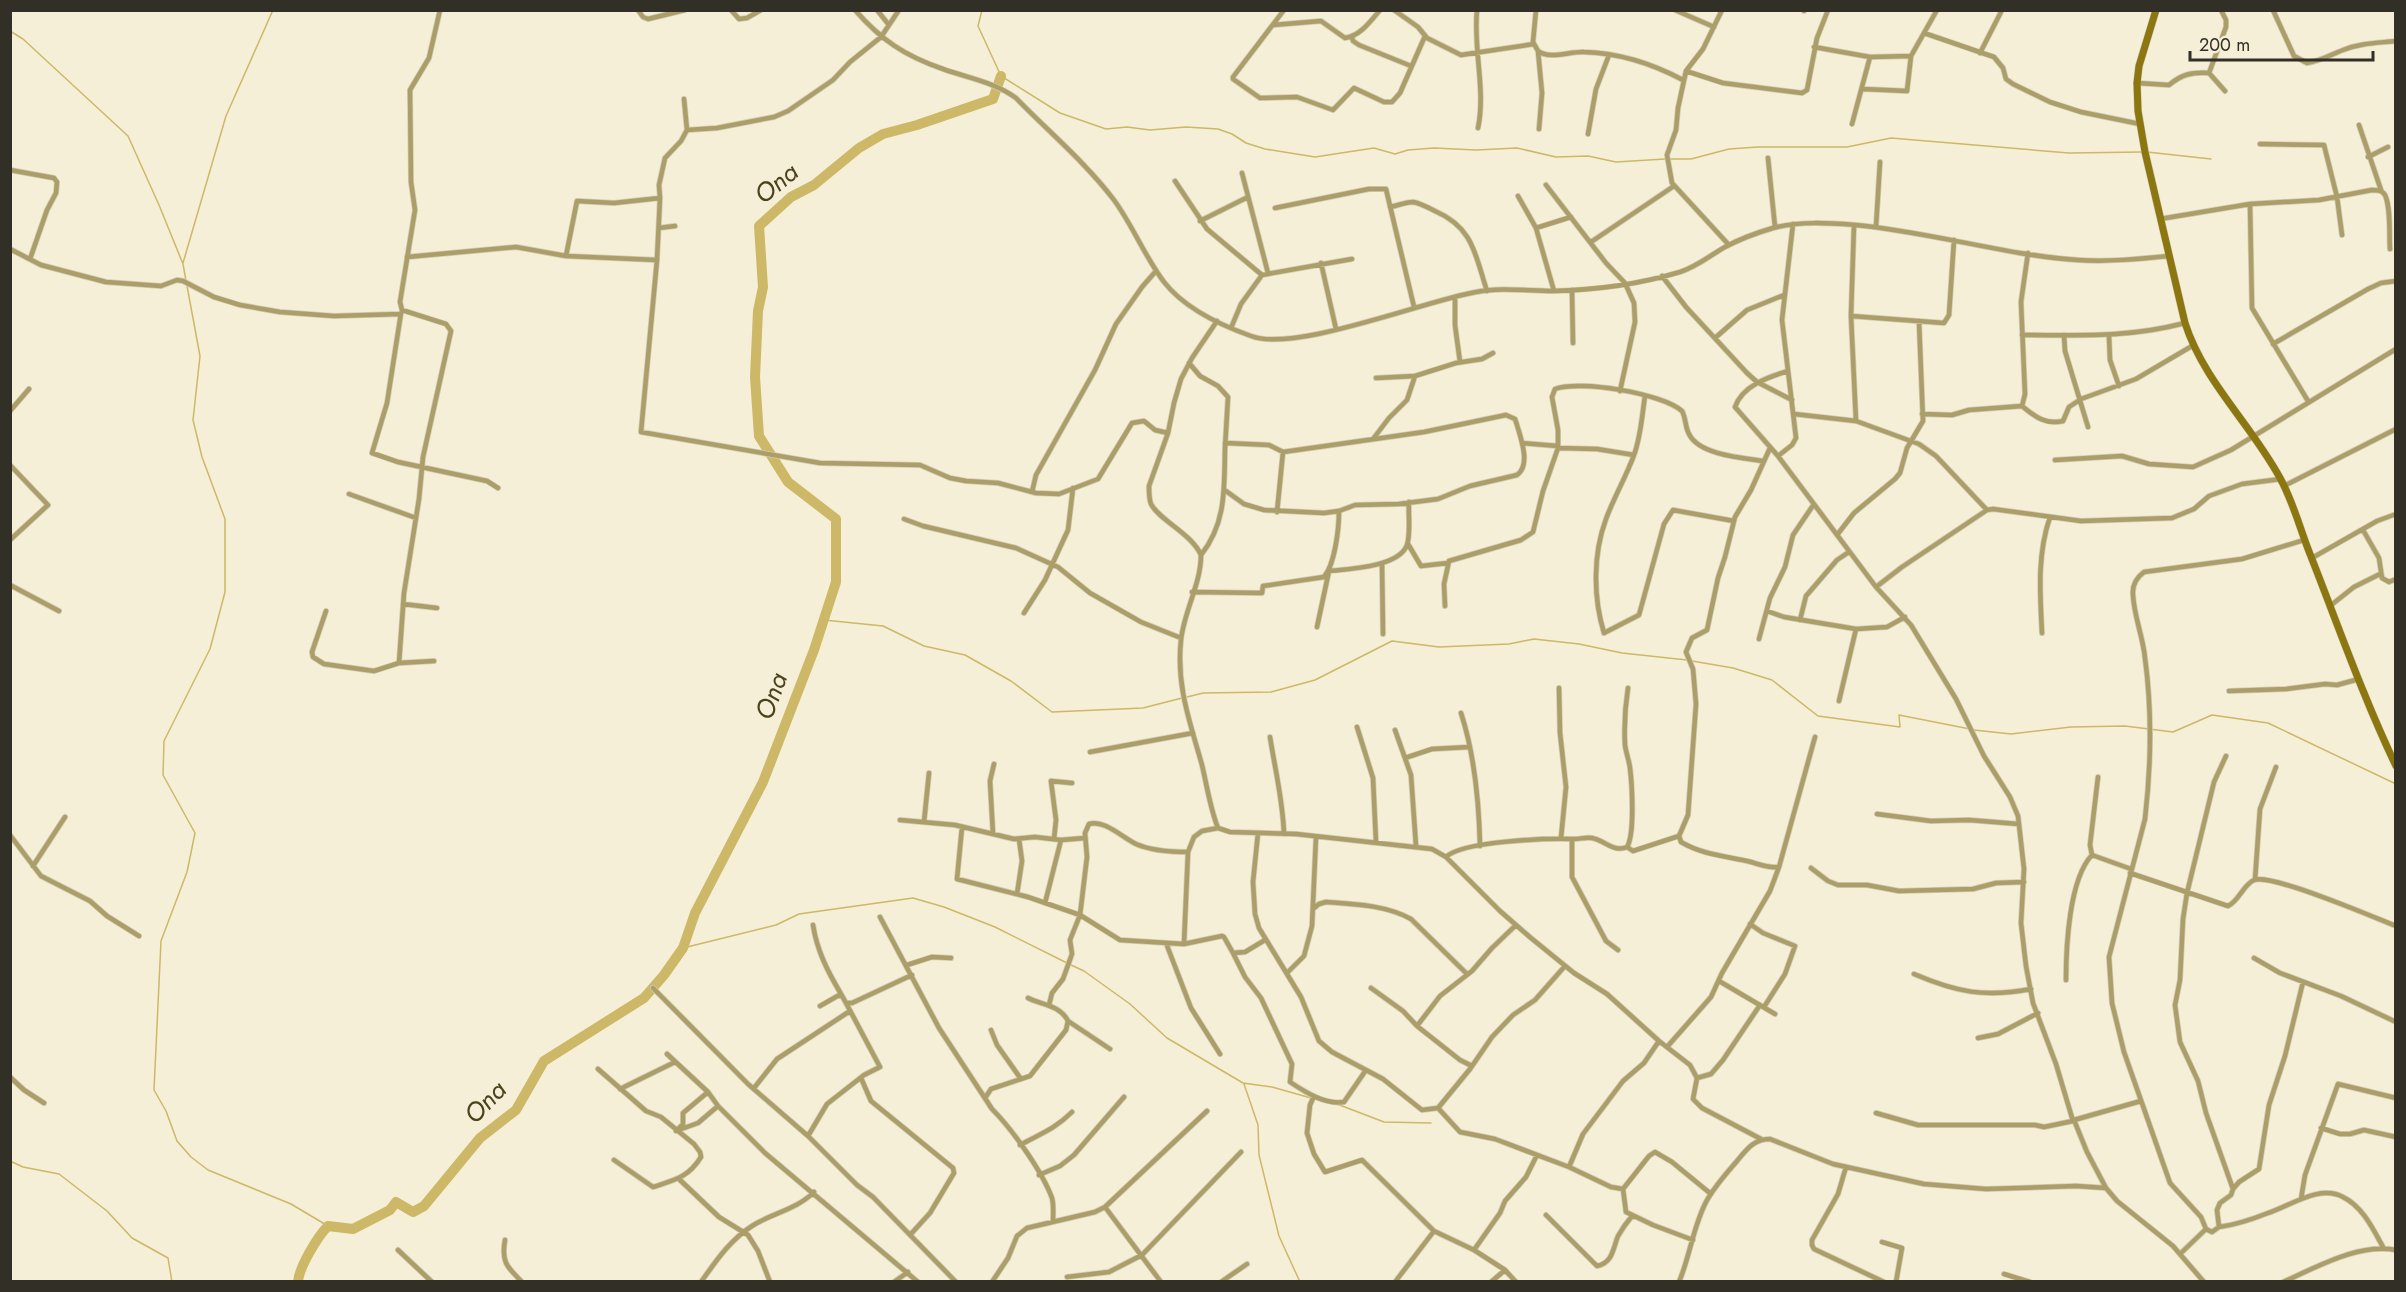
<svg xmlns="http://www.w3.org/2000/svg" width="2406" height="1292" viewBox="0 0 2406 1292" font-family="Jost,sans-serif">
<rect width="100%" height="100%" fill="#f5efd7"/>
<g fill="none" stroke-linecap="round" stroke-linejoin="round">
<path stroke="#ccb866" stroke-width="1.5" d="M982 10 978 26 1001 76 1060 113 1106 129 1127 127 1150 130 1186 127 1218 129 1232 134 1246 143 1265 149 1315 157 1374 148 1395 154 1408 150 1434 148 1476 150 1517 148 1556 157 1588 156 1616 162 1665 159
M10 31 23 39 128 136 159 205 183 264 186 281
M2147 152 2211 159
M1670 159H1691L1729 149 1758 147H1847L1891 138 2069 153 2142 152
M183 263 226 116 273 10
M187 286 200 356 193 420 202 457 225 519V592L210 649 164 741 163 775 195 833 187 872 161 941 154 1090 166 1111 177 1141 191 1157 208 1170 291 1204 328 1226
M824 620 883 626 924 646 965 655 1011 681 1052 712 1143 708 1182 698
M1692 661 1733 668 1772 680 1818 716 1900 727 1899 715 1970 729
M1187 697 1203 693 1271 692 1315 680 1392 641 1439 647 1509 644 1534 639 1579 644 1622 653 1687 660
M1974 730 2011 734 2071 727 2125 726 2173 732 2212 715 2268 723 2396 784
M683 948 776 925 799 914 913 898 944 907 995 927 1067 963
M1071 965 1084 971 1130 1004 1167 1038 1243 1083 1272 1087 1318 1100
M1244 1084 1258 1125 1259 1155 1279 1236 1300 1282
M1337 1104 1384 1122 1431 1123
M10 1161 23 1167 59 1174 107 1211 132 1238 168 1258 172 1282"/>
<path stroke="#ccb866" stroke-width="10" d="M298 1282C299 1267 318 1236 328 1226L353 1229 390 1210 396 1202 413 1212 424 1206 480 1138 516 1110 544 1061 644 998 664 975 683 948 695 913 763 782 814 650 836 582V519L788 482 759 436 755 377 758 311 763 287 759 226 791 197 814 185 859 148 883 134 917 125 993 99 1001 76"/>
<defs>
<path id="street" d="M638 10 643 17 648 19 685 10
M731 10 739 19 747 18 761 10
M855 10C881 40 905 56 943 69 968 78 994 82 1016 98 1048 131 1086 163 1114 200 1133 226 1145 257 1164 282 1185 309 1220 325 1251 336 1294 353 1424 301 1476 292 1501 287 1528 291 1553 291 1595 290 1640 284 1680 272 1698 266 1709 256 1725 247 1740 239 1756 233 1773 228 1800 221 1828 223 1856 225 1931 232 2004 255 2078 260 2108 262 2139 259 2169 256
M877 10 889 25
M1284 10 1233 77V79L1260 98 1297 97 1333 110 1354 88 1384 102H1392L1400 93 1425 36
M1394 10 1418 27 1427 38 1461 55 1534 44
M1477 10C1473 50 1486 89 1478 128
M1536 10 1533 42 1538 51 1542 93 1539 129
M1675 10 1714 27
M1722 10 1703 49 1686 71 1678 108 1676 130 1667 155 1672 183 1729 245
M2273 10 2294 56 2307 63C2321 61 2330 55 2343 50 2360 43 2378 43 2396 41
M1804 11V10
M1273 25 1321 21 1345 38C1360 36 1370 22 1380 10
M1924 33 1994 57 2003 68 2006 79 2013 84 2050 102 2081 112 2140 124
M1352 37 1353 41 1359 45 1411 66
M1814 47 1870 57 1911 56
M1538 51C1550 60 1570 51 1584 52 1618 53 1653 64 1683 80
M1980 53 2002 10
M1686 71 1723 83 1802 93 1807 90 1817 38 1828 10
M2209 73 2226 27V20L2221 10
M2137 83 2169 85C2182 74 2192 72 2209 73L2225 91
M1863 89 1907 91 1911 56 1937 10
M684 99 687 130 681 141 665 158 659 185 660 198 657 260 641 432 820 463 920 465 950 478 966 481 998 483 1036 493 1059 494 1098 479 1132 423 1144 421 1155 430 1168 433
M1852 124 1870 57
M2359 125 2381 190
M687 130 717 128 774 117 788 111 833 80 850 62 881 37 899 10
M1588 134 1596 89 1609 55
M2260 144 2324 145 2337 197 2342 235
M2368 157 2388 147
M1768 158 1775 227
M10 170 54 178 57 182 56 193 47 210 30 259
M1242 173 1268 273
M1175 181 1207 229 1262 275
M1546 185 1606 263 1625 283 1634 303 1635 322 1620 391
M1518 196 1536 228 1554 291
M2250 204 2252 308 2308 401
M1390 207C1396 206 1406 202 1413 202 1420 203 1429 208 1435 211 1474 228 1475 255 1487 291
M1275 208 1369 189H1386L1414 307
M2160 219 2250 204 2319 200 2372 190C2377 190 2382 190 2385 195 2391 207 2389 235 2390 249
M1200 221 1248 197
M1854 225 1851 316 1856 421
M1876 227 1880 162
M659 228 675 226
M1536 228 1571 217
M1591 242 1674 186
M10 249 41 265 106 282 161 286 177 280 183 281 214 297 240 305 280 312 334 316 401 314
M566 256 577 201 614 203 660 198
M407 257 516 247 566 256 657 260
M1321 263 1336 329
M1662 276 1686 307 1747 373 1757 382 1792 400
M1572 290 1573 343
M1455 297V325L1460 362
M401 313 387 403 372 453 398 462 487 481 498 488
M1851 316 1944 323 1949 315 1954 240
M1217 321 1192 358 1181 379 1174 403 1168 433 1149 486C1149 492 1149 499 1151 504 1159 520 1191 533 1201 555 1201 584 1184 611 1181 640 1176 686 1190 722 1202 765 1207 786 1210 808 1218 828
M1231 328 1241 304 1262 275 1352 259
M2022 335C2080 335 2128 338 2185 323
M2064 335 2065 351 2088 427
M2109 336 2110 360 2119 386
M1715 338 1747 310 1784 295
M2273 344 2368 289 2381 283 2396 281
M1189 363 1200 376 1218 386 1228 397C1227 414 1226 431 1225 448 1224 487 1227 522 1201 555
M1788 371C1768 377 1742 386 1735 407L1778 456 1876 587 1911 625 1956 699 1984 756 2010 797 2018 816 2024 869 2021 923 2026 966 2033 1003 2056 1064 2073 1121 2074 1120 2087 1152 2106 1188
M1376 378 1415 376 1456 363 1482 359 1493 353
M1645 396C1642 415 1641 436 1634 455 1626 477 1614 497 1606 519 1593 554 1593 597 1604 633L1639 615 1664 524 1673 510 1734 521
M2022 406C2035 417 2046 425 2063 421L2069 407 2081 399 2136 379 2192 346
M2022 406 2025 394 2021 302 2028 253
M10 411 29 389
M1794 414 1856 421 1919 444 1936 456 1987 510
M1922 414 1952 415 1969 410 2022 406
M1373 439 1389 418 1407 400 1415 376
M1225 443 1269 445 1283 452 1424 432 1506 415 1515 419 1517 425C1521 439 1531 465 1517 475L1470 486 1438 499 1399 504 1355 505 1339 511 1324 513 1264 510 1244 504 1226 491
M1522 443 1558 446
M1558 448 1597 449 1634 455
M1778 456 1792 445 1796 438 1782 320 1793 224
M2055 460 2122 456 2149 464 2193 467 2231 450 2396 349
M10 465 48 505 10 540
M2284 486 2396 429
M1032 492 1036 475 1095 370 1116 324 1142 287 1156 271
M349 494 416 518
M1277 512 1283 452
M904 519 923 526 1016 548 1058 567 1090 593 1141 622 1181 638
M2363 530 2379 558 2382 578 2389 582 2396 579
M1837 535 1854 513 1895 479 1900 473 1907 448 1923 421 1919 321
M1408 544 1421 566 1448 563
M2312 558 2377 521 2396 514
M1382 563 1383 634
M10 585 59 611
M1876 587 1902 567 1987 510 1993 509 2081 521 2172 518 2194 509 2209 496 2242 484 2281 479
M1192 592 1262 593 1263 586 1324 577C1335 564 1339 528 1339 511
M403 604 437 608
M1445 606 1444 584 1449 561 1521 540 1533 532 1543 491 1558 448V430L1552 397 1555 389C1580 380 1661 393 1682 411 1686 418 1685 427 1689 434 1699 455 1743 458 1764 461
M2330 606 2354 587 2380 574
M326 611 312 652 313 657 324 664 374 671 399 663 434 661
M1767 611 1784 617 1856 629 1887 627 1905 617
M1024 613 1045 580 1068 530 1073 488
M1800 620 1806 596 1837 560 1849 552
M1317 627 1329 571C1349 569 1399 567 1407 545 1411 533 1408 515 1409 502
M2042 633C2040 593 2037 555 2050 517
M1759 639 1770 598 1785 567 1793 535 1814 504
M399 663 404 593 419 499 423 457 451 331 446 324 402 310 400 302 415 210 411 182 410 90 429 58 440 10
M1559 688 1560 733 1566 787 1561 838
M2229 691 2286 689 2325 684 2337 685 2359 679
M1839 701 1856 629
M1461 713C1475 756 1479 801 1480 846
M1357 727 1373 778 1376 842
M1395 730 1411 775 1416 846
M1270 737C1275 769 1283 801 1284 834
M1090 752 1193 733
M2226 756 2214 782 2187 893 2183 919 2180 980 2175 1005 2180 1042 2198 1081 2206 1113 2233 1189
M1405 758 1432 749 1470 747
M1877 814 1931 821 1969 820 2019 824
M900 820 955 825 1014 839 1035 837 1061 840 1085 838
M924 822 929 773
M962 827 957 879 1028 897 1080 915 1120 940 1184 944 1222 936 1224 937 1233 953 1245 952 1265 940
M1258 833 1253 882 1255 914 1259 928 1301 997 1319 1041 1332 1052 1383 1079 1422 1110 1438 1108 1470 1069 1492 1037 1513 1015 1535 1000 1565 966
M993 834 990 781 994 764
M10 835 41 876 90 901 107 916 139 936
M1679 836 1681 842C1703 855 1726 856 1751 862 1761 865 1768 868 1779 867
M1054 839 1056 820 1051 781 1072 783
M1572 839V877L1606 941 1618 950
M1627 847 1633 851 1679 836 1688 815 1696 704 1693 669 1686 652 1692 638 1707 630 1718 578 1725 557 1735 517 1751 490 1770 448
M2092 855 2090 845 2098 777
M2092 855 2131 869
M1446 857C1462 841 1549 838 1574 839 1580 839 1586 837 1592 838 1604 840 1614 853 1627 847 1635 834 1632 784 1630 768 1629 760 1626 753 1625 745 1624 726 1625 707 1628 688
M33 866 65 817
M1811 868 1828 881 1838 885H1867L1899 891 1973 889 1996 883 2024 882
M2130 873 2228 906C2239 901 2243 885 2254 880 2271 873 2373 917 2396 926
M2255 880 2260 809 2276 767
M1017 894 1022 861 1019 839
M1045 903 1061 840
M1313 909 1319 904 1326 902C1354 904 1386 905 1411 919L1467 974
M880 917 939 1028 992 1109C1012 1129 1042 1171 1052 1198 1054 1206 1053 1214 1053 1222
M1750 924 1763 933 1795 946 1785 974 1764 1007
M813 925C817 951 828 972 841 994
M1166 943 1191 1008 1220 1054
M1184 944 1188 852 1194 837 1202 831 1218 828 1230 832 1296 834 1432 849 1446 857 1500 911 1531 938 1574 973 1607 994 1659 1041 1690 1065 1697 1078 1693 1099 1702 1108 1761 1139
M1233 953 1245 977 1261 998 1292 1064 1290 1082C1305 1092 1325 1105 1344 1102L1366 1070
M2254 958 2280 973 2341 996 2396 1022
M907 965 932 957 951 958
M1287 973 1304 956 1312 926 1316 837
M1914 974C1956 992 1985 998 2031 989
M2066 980C2066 947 2069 879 2092 855
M1719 981 1775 1014
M653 988 748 1084 808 1136 857 1185 873 1197 956 1282
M1371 988 1403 1011 1417 1026 1440 996 1472 971 1492 948 1516 925
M1049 1005 1052 993 1063 979 1072 954 1070 940 1080 915 1087 857 1085 833 1089 824C1104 819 1123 838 1136 844 1152 851 1171 852 1188 852
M820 1006 841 994 846 1003H852L912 975
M1068 1021 1110 1049
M1417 1026 1460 1060 1472 1066
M991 1030 997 1045 1021 1079
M1978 1038 1998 1034 2038 1013
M1667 1047 1711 997 1722 973 1770 891 1779 867 1815 737
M667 1054 708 1092 718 1106 765 1153 918 1282
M598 1069 646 1111 661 1117 694 1144 700 1152 701 1157C688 1178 674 1180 653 1187L614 1160
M10 1077 24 1090 44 1103
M861 1078 871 1101 953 1168 954 1173 930 1213 910 1235
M1697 1078 1711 1074 1723 1060 1760 1005
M754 1088 777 1059 850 1011
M620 1089 675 1062
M708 1092 683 1113V1124L676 1131 698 1123 718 1106
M1314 1096 1310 1105 1307 1133 1314 1154 1325 1172 1362 1160 1434 1231 1474 1250 1505 1270 1516 1282
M985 1098 991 1089 1030 1076 1066 1030 1068 1021C1060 1005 1042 1005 1028 998
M1438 1108 1460 1132 1495 1139 1569 1167 1611 1187 1623 1189 1649 1156 1655 1152 1672 1162 1711 1194
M1876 1113 1918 1125H2035L2044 1127 2073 1121
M2074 1120 2141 1101
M2321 1128 2340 1134H2350L2364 1130 2396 1137
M808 1136 827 1104 864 1075 880 1067 846 1003
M1020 1145C1040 1134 1055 1129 1072 1112
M1569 1167 1583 1134 1623 1081 1644 1063 1659 1041
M1846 1167 1838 1194 1812 1240V1245L1814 1249 1884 1282
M1039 1175 1060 1166 1074 1155 1124 1097
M680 1180 719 1217 748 1235 758 1251 770 1282
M1623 1189 1626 1212 1653 1225 1693 1240
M2301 1199 2305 1175 2338 1084 2396 1098
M1105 1207 1161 1282
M1546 1215 1597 1266C1613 1263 1613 1248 1618 1236 1622 1229 1627 1222 1632 1216
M2219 1227C2235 1225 2253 1219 2268 1213 2290 1206 2320 1184 2343 1197 2363 1207 2373 1229 2383 1247
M2206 1229 2201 1217 2170 1183 2124 1052 2112 1003 2109 957 2145 819C2151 767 2152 710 2145 658 2143 637 2134 616 2133 595 2132 585 2136 578 2144 572L2242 559 2304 540
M2206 1229 2212 1232 2219 1227 2217 1210 2220 1203 2231 1195 2233 1189 2239 1182 2259 1169 2269 1105 2285 1056 2303 982
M505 1240C501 1262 507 1267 522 1282
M1882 1242 1902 1248 1896 1282
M398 1250 432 1282
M1474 1250 1500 1213 1505 1201 1526 1177 1537 1155
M2180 1254 2206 1229
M2004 1274 2030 1282
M1067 1277 1109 1272 1142 1255 1241 1152
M701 1282C716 1261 730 1240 752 1226 772 1213 796 1210 814 1192
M894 1282 908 1272
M992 1282 1008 1258 1017 1236 1027 1228 1095 1212 1105 1207 1207 1111
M1221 1282 1247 1264
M1395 1282 1434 1231
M1491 1282 1505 1270
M1679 1282C1690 1256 1693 1227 1706 1202 1714 1187 1726 1174 1737 1161 1747 1149 1754 1139 1770 1139L1833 1164 1924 1184 1986 1189 2076 1186 2106 1188 2117 1201 2173 1246 2204 1282
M2283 1282C2317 1267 2358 1243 2396 1250"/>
<path id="secondary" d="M2156 10 2139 66 2137 83 2138 111 2145 152 2185 323C2204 382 2251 424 2280 478 2293 501 2300 529 2310 554 2338 625 2363 697 2396 766"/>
</defs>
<use href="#street" stroke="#d2ccb7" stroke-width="6"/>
<use href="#secondary" stroke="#d2ccb7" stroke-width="8"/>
<use href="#street" stroke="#ab9e68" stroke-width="4.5"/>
<use href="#secondary" stroke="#8b7610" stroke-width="7"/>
</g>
<g text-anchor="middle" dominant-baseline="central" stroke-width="6" stroke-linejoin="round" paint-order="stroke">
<g font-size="26" font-style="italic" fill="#4a411d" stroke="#f5efd7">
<text transform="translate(776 183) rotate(-39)">Ona</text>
<text transform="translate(771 696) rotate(-70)">Ona</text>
<text transform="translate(485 1102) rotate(-46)">Ona</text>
</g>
</g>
<rect width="2406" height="1292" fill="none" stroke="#312f26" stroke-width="24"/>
<path d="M2190 51v9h183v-9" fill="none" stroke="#312f26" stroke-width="3"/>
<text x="2199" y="51" font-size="18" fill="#312f26" stroke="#f5efd7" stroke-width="4.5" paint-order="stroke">200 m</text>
</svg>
